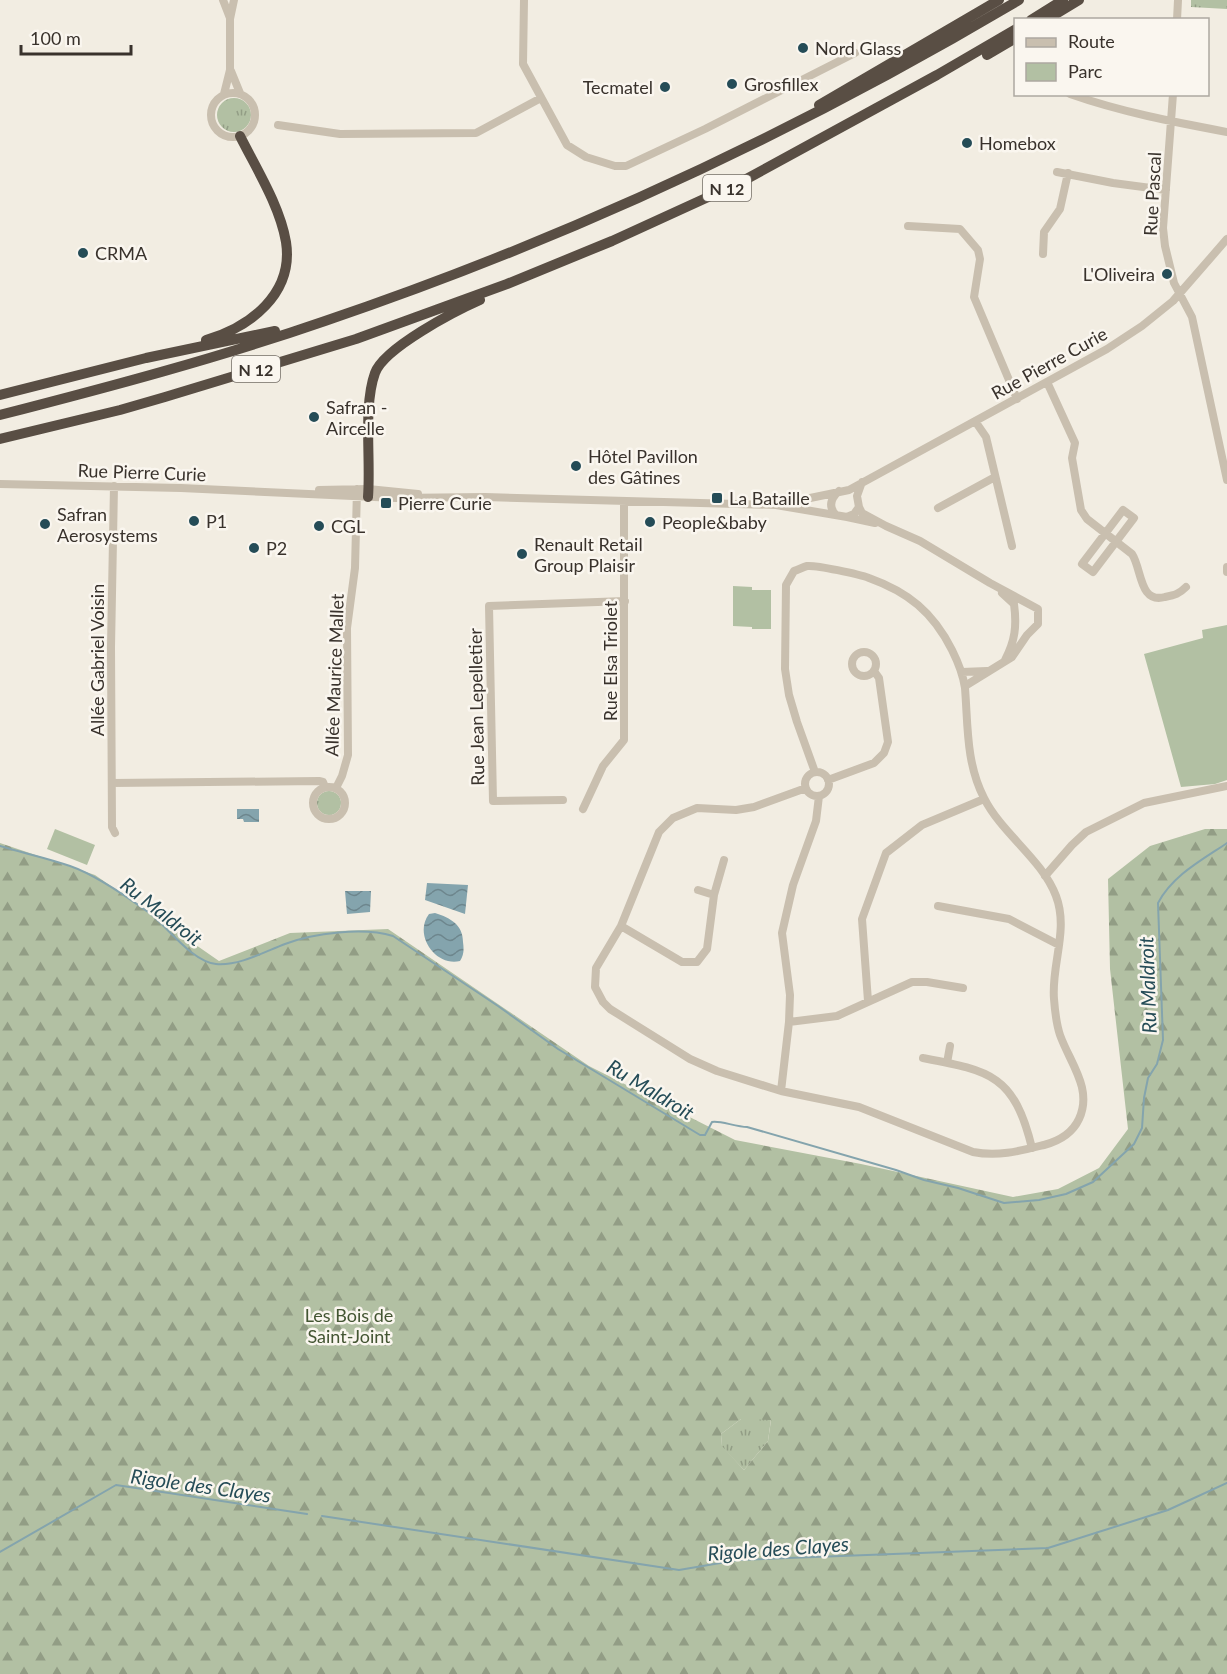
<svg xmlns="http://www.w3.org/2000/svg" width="1227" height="1674" viewBox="0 0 1227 1674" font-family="Lato,sans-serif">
<defs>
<pattern id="grass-tufts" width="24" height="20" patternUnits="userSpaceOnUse" patternTransform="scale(1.5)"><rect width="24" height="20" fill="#b2c0a3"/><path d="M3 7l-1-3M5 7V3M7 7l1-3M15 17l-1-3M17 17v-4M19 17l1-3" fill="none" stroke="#929d85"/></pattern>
<pattern id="forest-firs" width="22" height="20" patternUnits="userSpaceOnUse" patternTransform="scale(1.5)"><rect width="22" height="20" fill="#b2c0a3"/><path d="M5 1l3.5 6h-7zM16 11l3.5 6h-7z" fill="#929d85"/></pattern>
<pattern id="water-waves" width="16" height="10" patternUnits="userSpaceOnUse" patternTransform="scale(1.5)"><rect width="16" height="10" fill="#84a4ad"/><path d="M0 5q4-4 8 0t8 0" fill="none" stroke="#6d868d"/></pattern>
</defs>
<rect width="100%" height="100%" fill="#f2ede2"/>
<path fill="url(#grass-tufts)" d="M1191 0H1227V9L1191 7Z
M217 115a17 17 0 1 1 34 0a17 17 0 1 1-34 0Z
M317 803a12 12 0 1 1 24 0a12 12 0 1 1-24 0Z
M741 1419H771L768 1441 744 1470 722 1447 721 1434Z"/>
<path fill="url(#forest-firs)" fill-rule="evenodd" d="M1205 829H1227V1674H0V843L95 875 219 961 290 933 388 929 589 1066 735 1140 861 1164 1013 1197 1058 1189 1099 1168 1128 1129 1110 969 1108 879 1150 846ZM741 1419 771 1420 768 1441 744 1470 722 1446 721 1434Z"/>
<path fill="#b2c0a3" d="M733 586 752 587V590H771V629H752V627L733 626Z
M1227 625V780L1215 784 1181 787 1144 654 1203 638 1202 630Z
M55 829 95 845 87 865 47 849Z"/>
<path fill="url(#water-waves)" d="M237 809H259V822H244L243 819H237Z
M427 883 468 885 465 914 425 900Z
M345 891H371L370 912 347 914Z
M435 913C451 918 463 925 463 942 464 949 464 955 460 961 436 967 413 935 429 914Z"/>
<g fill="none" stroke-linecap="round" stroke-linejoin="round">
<path stroke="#84a4ad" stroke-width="2" d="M0 846C23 853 47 858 70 866 96 875 126 896 148 912 167 926 192 962 216 964 239 966 264 952 285 944 314 933 363 927 393 936L498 1006 558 1049 700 1135H705L712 1122C719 1120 736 1127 747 1127L896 1170 924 1180 958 1188 1004 1203 1039 1200 1066 1194 1093 1182 1134 1144 1142 1128 1144 1098 1148 1078 1157 1064 1163 1040 1158 903C1173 875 1202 860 1227 843
M322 1516 679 1570 738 1560 1048 1548 1168 1510 1227 1483
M0 1552 116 1485 307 1514"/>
<path stroke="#c9bfaf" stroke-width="8" d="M223 0 230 18
M524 0 523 64 567 145 586 157 615 166H626L705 129 855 53
M1177 20 1178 0
M231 71 240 93
M211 115a22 22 0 1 1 44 0a22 22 0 1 1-44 0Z
M224 94 230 70V19L234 0
M1070 94C1121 112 1174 122 1227 132
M1173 94 1163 228 1165 246 1174 283 1192 317 1227 480
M278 125 340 134 476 133 541 98
M1057 172 1113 183 1166 190
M908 226 960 229 978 250 980 259 974 297 1017 399
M1043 254 1044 232 1060 209 1068 173
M1047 382 1075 443 1072 458 1081 510 1087 519 1132 554C1142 569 1139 604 1165 597 1175 595 1179 594 1186 587
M975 421 986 437 1012 546
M0 484 181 488 396 498 485 497 776 505 847 517 854 514 859 507 857 496 862 482
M114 486 111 647 112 827 115 833
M319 490 368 489 418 494
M781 504 849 490 1107 349 1142 326 1173 301 1227 239
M859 507 862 513 886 526 920 541 990 583 1038 609V624L1027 635 1012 657 965 686
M938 508 995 477
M1123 510 1134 518 1093 572 1082 564Z
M835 514C828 506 831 498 839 491
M847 517 875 523
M1227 567V572
M1002 593 1014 604C1017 626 1015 641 1005 660
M852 664a12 12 0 1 1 24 0a12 12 0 1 1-24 0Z
M962 672 987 671
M805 784a12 12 0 1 1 24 0a12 12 0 1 1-24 0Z
M828 780 874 763 884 753 888 742 879 678 874 671
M112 783 319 781 323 782 325 787
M313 803a16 16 0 1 1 32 0a16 16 0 1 1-32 0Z
M336 788 342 776 348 755 347 628 355 568 357 489
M806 788 754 807 736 810 697 808 673 818 659 832 621 926 596 968 595 987 603 1002 610 1009 690 1059 717 1071 781 1091 859 1107 973 1152C998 1157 1020 1151 1044 1145 1059 1141 1072 1134 1079 1119 1093 1089 1070 1063 1060 1035 1056 1023 1055 1012 1054 999 1051 965 1069 930 1056 896 1042 859 1002 834 984 798 966 763 968 726 965 688 963 674 958 662 952 650 933 612 908 592 869 578 859 574 816 565 807 566 803 567 798 570 794 571L786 585 785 669 789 695 797 722 815 772
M563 800 493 801 489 606 625 601
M583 809 603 766 624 740V502
M1045 876 1072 845 1086 832 1144 803 1227 786
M698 890 714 895
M938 906 1009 919 1059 945
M621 926 682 962H697L707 949 714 895 724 860
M868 1001 862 919 886 853 922 825 984 799
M789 1022 837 1016 912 982H927L963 988
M923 1058C991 1071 1014 1075 1032 1148
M947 1063 950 1046
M781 1091 789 1022 790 995 782 933 793 885 816 821 819 796"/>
<path stroke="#594e44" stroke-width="10" d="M1031 20 1063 0
M1046 20 1079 0
M987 55 1016 38
M819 105 999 0
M206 340C250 327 294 294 286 242 280 206 256 168 240 136
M0 395 146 358 275 331
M0 415C109 387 218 358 325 321 567 239 800 130 1019 0
M0 439 120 410 165 397 356 339 507 284 612 241 741 182 937 75 1016 29
M368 497C371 460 363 406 375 373 384 348 455 311 480 300"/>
</g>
<g fill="#254c57" stroke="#faf6ef" stroke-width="2">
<circle cx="803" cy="48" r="6"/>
<circle cx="732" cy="84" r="6"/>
<circle cx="665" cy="87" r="6"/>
<circle cx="967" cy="143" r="6"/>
<circle cx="83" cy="253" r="6"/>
<circle cx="1167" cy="274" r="6"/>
<circle cx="314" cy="417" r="6"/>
<circle cx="576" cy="466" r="6"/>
<rect x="711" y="492" width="12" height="12" rx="3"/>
<rect x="380" y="497" width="12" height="12" rx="3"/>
<circle cx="194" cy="521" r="6"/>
<circle cx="650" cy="522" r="6"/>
<circle cx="45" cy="524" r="6"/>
<circle cx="319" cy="526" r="6"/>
<circle cx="254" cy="548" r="6"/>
<circle cx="522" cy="554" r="6"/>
</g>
<g text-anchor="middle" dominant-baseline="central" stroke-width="5" stroke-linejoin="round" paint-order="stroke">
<g fill="#faf6ef" stroke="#736d66" stroke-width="1.5">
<rect x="703" y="175" width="48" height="26" rx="4.5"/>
<rect x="232" y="356" width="48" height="26" rx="4.5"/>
</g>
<g font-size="16" font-weight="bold" fill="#39322c">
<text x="727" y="188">N 12</text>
<text x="256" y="369">N 12</text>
</g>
<g font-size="18" fill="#39322c" stroke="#faf6ef" text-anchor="start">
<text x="815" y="48">Nord Glass</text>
<text x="744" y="84">Grosfillex</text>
<text x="653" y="87" text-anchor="end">Tecmatel</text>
<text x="979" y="143">Homebox</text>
<text x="95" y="253">CRMA</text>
<text x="1155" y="274" text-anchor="end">L'Oliveira</text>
<text x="326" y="407">Safran -<tspan x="326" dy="21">Aircelle</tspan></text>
<text x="588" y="456">Hôtel Pavillon<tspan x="588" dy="21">des Gâtines</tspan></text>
<text x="729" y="498">La Bataille</text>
<text x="398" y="503">Pierre Curie</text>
<text x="57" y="514">Safran<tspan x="57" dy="21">Aerosystems</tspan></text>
<text x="206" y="521">P1</text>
<text x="662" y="522">People&amp;baby</text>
<text x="331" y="526">CGL</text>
<text x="534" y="544">Renault Retail<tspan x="534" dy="21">Group Plaisir</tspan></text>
<text x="266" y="548">P2</text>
</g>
<g font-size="18" fill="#39322c" stroke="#faf6ef">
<text transform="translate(1152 194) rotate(-87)">Rue Pascal</text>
<text transform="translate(1049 363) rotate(-29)">Rue Pierre Curie</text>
<text transform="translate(142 472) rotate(2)">Rue Pierre Curie</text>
<text transform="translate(97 660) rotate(-90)">Allée Gabriel Voisin</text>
<text transform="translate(610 661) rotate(-90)">Rue Elsa Triolet</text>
<text transform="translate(334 675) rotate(-88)">Allée Maurice Mallet</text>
<text transform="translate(476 707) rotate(-91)">Rue Jean Lepelletier</text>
</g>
<g font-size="18" fill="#435532" stroke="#faf6ef">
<text x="349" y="1315">Les Bois de<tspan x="349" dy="21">Saint-Joint</tspan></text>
</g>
<g font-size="20" font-style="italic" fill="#254c57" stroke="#faf6ef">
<text transform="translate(162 911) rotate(38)">Ru Maldroit</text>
<text transform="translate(1147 985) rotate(-92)">Ru Maldroit</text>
<text transform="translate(651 1089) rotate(31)">Ru Maldroit</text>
<text transform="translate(201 1485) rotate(8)">Rigole des Clayes</text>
<text transform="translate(778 1548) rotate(-4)">Rigole des Clayes</text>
</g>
</g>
<rect x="1014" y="18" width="195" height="78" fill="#faf6ef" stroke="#ada8a1" stroke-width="1.5"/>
<rect x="1026" y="38" width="30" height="9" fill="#c9bfaf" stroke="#ada8a1" stroke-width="1.5"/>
<text x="1068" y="48" font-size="18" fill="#39322c">Route</text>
<rect x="1026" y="63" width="30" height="18" fill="#b2c0a3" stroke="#ada8a1" stroke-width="1.5"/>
<text x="1068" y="78" font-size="18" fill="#39322c">Parc</text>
<path d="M21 45v9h110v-9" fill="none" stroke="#39322c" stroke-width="3"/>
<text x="30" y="45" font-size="18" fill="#39322c" stroke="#faf6ef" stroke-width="4.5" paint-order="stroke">100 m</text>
</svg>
